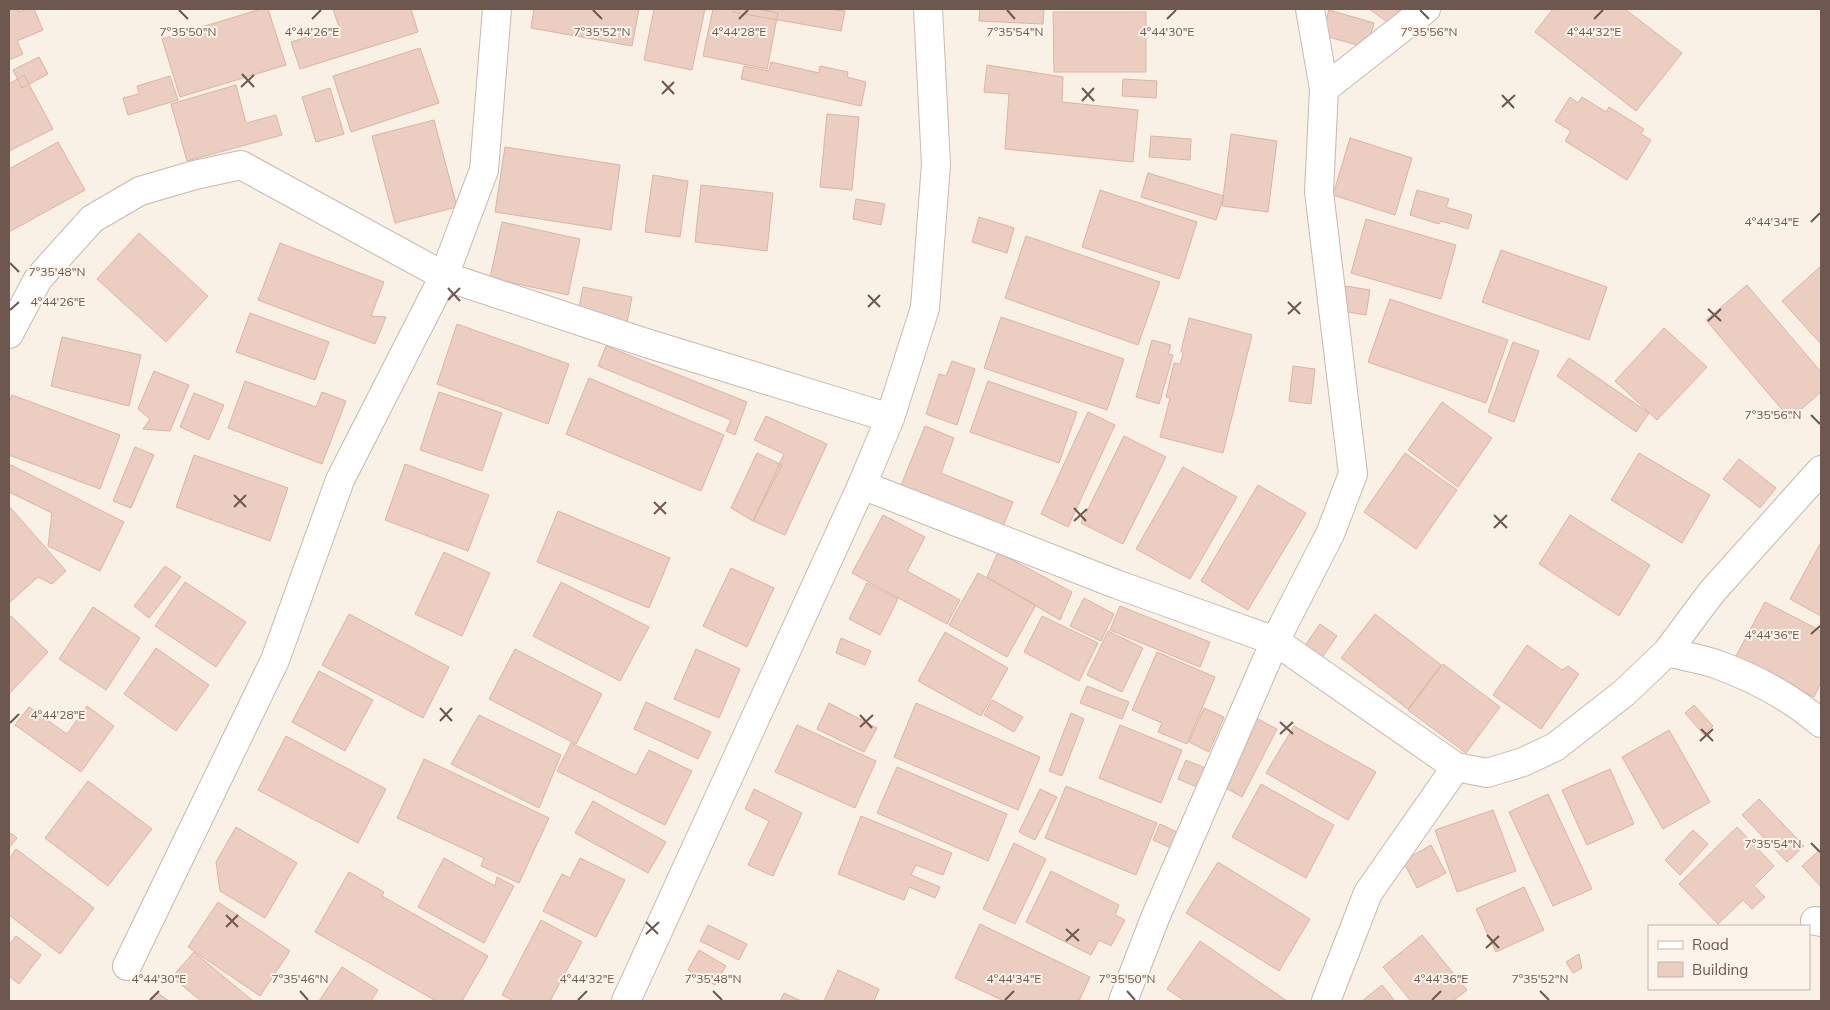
<svg xmlns="http://www.w3.org/2000/svg" width="1830" height="1010" viewBox="0 0 1830 1010" font-family="Mulish,sans-serif">
<rect width="100%" height="100%" fill="#f9f0e6"/>
<path fill="#ebcec1" stroke="#dbb4a4" d="M9 9H18L19 12 27 9H34L43 30 17 41 23 54 9 60Z
M261 9H268L286 65 180 97 162 39Z
M333 9H411L418 32 300 69 291 42 339 27Z
M534 9H639L632 46 531 28Z
M654 9H705L692 70 644 60Z
M713 9H757L778 13 767 69 703 56Z
M734 9H830L845 11 841 31 733 12Z
M980 9H1044L1043 24 979 21Z
M1369 9H1410L1396 28Z
M1553 9H1625L1682 53 1636 111 1535 32Z
M1329 10 1374 23 1367 48 1322 35Z
M1053 12H1146V72H1054Z
M420 48 439 103 351 132 333 76Z
M39 57 48 74 22 88 13 70Z
M771 62 819 73 820 66 848 72 847 77 866 82 861 106 741 79 744 66 769 71Z
M987 65 1063 77 1062 102 1138 110 1133 162 1005 149 1009 94 984 92Z
M24 75 53 129 9 151V84Z
M170 76 178 100 128 115 123 98 139 94 137 86Z
M1123 79 1157 81 1156 98 1122 96Z
M236 85 246 123 276 115 282 135 187 161 171 104Z
M330 88 344 134 316 142 302 97Z
M1570 97 1578 103 1582 97 1606 112 1609 107 1644 129 1641 134 1651 140 1627 180 1565 141 1571 131 1555 121Z
M827 114 859 117 852 190 820 187Z
M434 120 457 207 395 223 372 136Z
M1231 134 1277 141 1268 212 1222 206Z
M1151 136 1191 139 1190 160 1149 157Z
M1350 138 1412 158 1395 215 1333 195Z
M58 142 85 190 9 232V169Z
M505 147 620 165 611 230 495 212Z
M1148 173 1224 196 1216 220 1141 197Z
M653 175 688 181 680 237 645 232Z
M701 185 773 193 767 251 695 242Z
M1100 190 1197 222 1179 279 1082 247Z
M1417 190 1449 199 1446 207 1472 215 1468 229 1441 221 1439 224 1410 215Z
M856 199 885 204 881 225 853 219Z
M979 217 1014 228 1007 253 972 242Z
M1366 219 1456 245 1441 299 1351 273Z
M502 222 580 239 568 295 490 278Z
M139 233 208 296 166 342 97 279Z
M1026 236 1160 282 1138 345 1005 298Z
M280 243 384 282 371 316 386 317 375 344 258 300Z
M1501 250 1607 287 1589 340 1482 302Z
M1821 266V344L1782 301Z
M1747 285 1821 372V392L1790 419 1706 320Z
M1346 286 1370 290 1366 315 1342 311Z
M583 287 632 297 627 323 578 312Z
M1390 299 1508 340 1486 403 1368 362Z
M250 313 329 342 315 380 236 352Z
M1001 317 1124 359 1107 410 984 368Z
M1189 318 1252 335 1223 453 1160 437 1170 398 1166 397 1174 363 1180 364 1183 354 1181 351Z
M457 324 569 364 548 424 437 384Z
M1664 328 1707 367 1657 420 1615 381Z
M62 337 141 355 129 406 51 386Z
M1152 340 1171 345 1168 354 1173 355 1159 404 1136 397Z
M1513 342 1539 351 1514 422 1488 412Z
M606 346 747 402 735 435 726 431 731 420 598 366Z
M1569 358 1649 413 1636 432 1557 376Z
M952 361 975 369 957 425 926 414 939 374 946 376Z
M1293 366 1315 369 1311 404 1289 401Z
M154 371 189 385 170 431 143 429 150 419 138 409Z
M589 378 724 435 701 491 566 434Z
M245 381 316 407 322 392 346 401 322 464 228 428Z
M988 381 1077 412 1059 463 970 432Z
M439 392 502 413 482 471 420 450Z
M194 393 224 405 209 440 180 427Z
M12 395 120 435 100 489 9 455V403Z
M1442 402 1492 438 1458 487 1408 450Z
M1088 412 1115 425 1068 527 1041 514Z
M766 416 827 444 785 535 753 521 784 454 754 440Z
M925 426 954 438 941 473 1013 502 1000 534 898 493Z
M1124 436 1166 457 1123 544 1081 523Z
M135 447 154 455 131 508 113 501Z
M757 453 782 465 753 521 731 508Z
M1405 453 1457 490 1416 549 1364 512Z
M1639 453 1710 495 1682 543 1611 500Z
M194 455 288 488 270 541 176 507Z
M1739 459 1776 488 1760 508 1723 479Z
M9 464 124 522 100 571 48 546 52 513 9 492Z
M405 464 489 495 468 551 385 520Z
M1183 467 1237 497 1190 579 1136 549Z
M1258 485 1306 513 1248 610 1201 581Z
M9 506 66 571 52 584 38 577 10 602 9 600Z
M558 511 670 558 649 608 537 562Z
M883 515 925 537 907 571 960 600 947 624 852 573Z
M1570 515 1650 565 1619 616 1539 564Z
M1820 544H1821V616L1790 599Z
M444 552 490 573 462 636 415 614Z
M998 552 1072 592 1060 620 987 577Z
M165 566 181 577 149 618 134 606Z
M731 568 774 588 747 647 703 626Z
M978 573 1036 605 1007 657 949 625Z
M185 582 246 622 216 667 155 626Z
M561 582 649 627 620 681 533 636Z
M867 583 898 599 880 635 849 619Z
M1084 598 1114 614 1101 641 1070 626Z
M1765 602 1821 631V682L1814 697 1736 656Z
M1120 606 1210 642 1200 667 1110 630Z
M93 607 140 638 106 690 59 659Z
M349 614 449 667 423 718 322 665Z
M1375 614 1441 665 1408 709 1341 658Z
M11 616 48 652 9 694V619Z
M1042 616 1098 643 1079 681 1024 652Z
M1320 624 1337 636 1321 659 1304 647Z
M1108 631 1143 648 1122 692 1087 675Z
M945 632 1008 668 981 716 918 681Z
M841 638 871 651 865 665 836 653Z
M1527 645 1562 670 1568 666 1579 674 1541 729 1493 695Z
M156 648 209 685 176 731 124 694Z
M515 649 602 694 576 744 489 699Z
M696 649 740 669 719 718 674 699Z
M1157 652 1215 677 1187 744 1158 732 1162 723 1132 710Z
M1443 664 1500 707 1466 753 1408 710Z
M319 671 373 700 345 751 292 722Z
M1087 686 1129 702 1122 719 1080 703Z
M992 700 1023 717 1014 732 984 715Z
M646 702 711 732 698 759 634 729Z
M829 703 877 728 864 752 817 729Z
M916 703 1040 757 1018 810 894 757Z
M1694 705 1713 726 1704 735 1685 713Z
M87 706 114 726 81 772 15 725 29 707 67 734Z
M1204 708 1224 717 1209 752 1189 742Z
M1071 713 1084 719 1062 776 1049 771Z
M479 715 561 755 539 808 451 764Z
M1254 717 1277 729 1242 797 1219 784Z
M797 725 876 761 855 808 775 772Z
M1120 725 1182 750 1161 803 1099 778Z
M1294 726 1376 772 1348 820 1266 773Z
M1669 730 1710 802 1663 829 1622 757Z
M286 736 386 789 358 843 258 790Z
M571 743 636 775 649 750 692 771 665 825 557 771Z
M424 759 549 818 519 883 481 866 484 858 397 818Z
M1186 760 1205 768 1197 787 1178 779Z
M897 767 1007 814 988 861 877 813Z
M1610 769 1634 824 1587 845 1562 790Z
M88 781 152 829 108 886 45 838Z
M1261 784 1334 825 1306 878 1232 837Z
M1066 786 1157 823 1136 875 1045 838Z
M754 789 802 813 773 876 748 865 769 821 745 809Z
M1040 789 1057 797 1035 840 1019 832Z
M1548 794 1592 889 1553 906 1509 812Z
M1759 799 1804 846 1787 862 1742 815Z
M593 801 666 842 648 873 575 833Z
M1493 810 1516 871 1457 892 1435 830Z
M861 816 952 853 943 875 916 865 911 875 940 887 935 898 909 887 904 900 838 874Z
M1160 824 1177 832 1171 848 1153 840Z
M236 827 297 863 265 918 220 891 216 862Z
M1737 827 1774 866 1754 886 1765 897 1752 909 1743 900 1718 924 1679 884Z
M1693 830 1708 844 1680 875 1665 860Z
M9 832 17 838 9 848Z
M1014 843 1046 859 1015 924 983 909Z
M1431 845 1446 873 1417 888 1403 861Z
M16 849 94 908 60 954 9 915V859Z
M1821 849V887L1802 866Z
M444 858 495 886 497 877 514 886 484 943 418 907Z
M580 858 625 880 596 937 543 911 562 874 570 878Z
M1218 862 1310 919 1279 971 1186 913Z
M1051 871 1119 905 1115 915 1125 920 1111 946 1099 940 1091 955 1026 922Z
M349 872 384 892 382 896 488 956 462 1001H436L315 932Z
M1524 887 1544 930 1496 952 1476 909Z
M218 902 290 951 260 996 188 947Z
M541 920 582 942 550 1001H514L502 995Z
M980 924 1090 977 1079 1001H1004L955 978Z
M708 925 747 944 739 960 700 941Z
M1422 935 1467 990 1453 1001H1411L1383 967Z
M16 936 41 955 19 984 9 976V945Z
M1200 941 1287 1001H1185L1167 989Z
M699 950 726 966 715 985 688 970Z
M194 952 253 1001H201L172 977Z
M1579 954 1582 968 1573 973 1566 962Z
M342 967 378 990 371 1001H319Z
M838 970 879 989 874 1001H824Z
M1382 985 1395 1001H1362Z
M158 993 169 1001H151Z
M784 993 801 1001H780Z"/>
<g fill="none" stroke-linecap="round" stroke-linejoin="round">
<defs>
<path id="street" d="M1324 89 1426 9
M9 334 38 279 92 219 140 191 195 175 241 165 444 276 643 342 890 418
M862 485 1116 584 1275 641 1456 767 1487 773 1523 762 1555 747 1624 693 1667 652 1711 593 1821 470
M1667 652C1683 656 1701 659 1716 664 1755 678 1790 697 1821 723
M1815 921 1821 922
M127 966 275 660 340 480 444 276 484 170 497 9
M1123 1001 1155 918 1275 641 1330 534 1353 474 1319 192 1324 89 1310 9
M1326 1001 1368 893 1456 767"/>
<path id="secondary" d="M626 1001 862 485 890 418 925 308 936 164 928 9"/>
</defs>
<use href="#street" stroke="#c8b8ad" stroke-width="30"/>
<use href="#secondary" stroke="#cdb9ae" stroke-width="30"/>
<use href="#street" stroke="#fff" stroke-width="28"/>
<use href="#secondary" stroke="#fff" stroke-width="28"/>
</g>
<path fill="none" stroke="#6e574e" stroke-width="2" d="M179 10 188 19M593 10 602 19M1007 10 1015 19M1420 10 1429 19M312 19 321 10M739 19 748 10M1167 19 1176 10M1594 19 1603 10M242 74 254 87M662 81 674 94M241 87 254 75M1082 88 1094 101M662 94 674 82M1502 95 1514 108M1082 101 1094 88M1502 107 1515 95M1811 222 1820 213M10 263 19 272M448 288 460 301M868 295 880 307M448 300 460 288M1288 302 1300 314M868 307 880 295M1708 309 1721 321M10 310 19 302M1288 314 1301 302M1708 321 1721 309M1811 415 1820 424M234 495 246 507M654 502 666 514M234 507 246 495M1074 508 1086 521M654 514 666 502M1494 515 1507 528M1074 521 1087 509M1494 528 1507 515M1811 634 1820 626M440 708 452 721M860 715 872 728M440 721 452 708M1280 722 1293 734M10 723 19 714M860 727 873 715M1701 729 1713 741M1280 734 1293 722M1700 741 1713 729M1811 843 1820 852M226 915 238 927M646 922 658 934M226 927 238 915M1066 929 1079 941M646 934 659 922M1487 935 1499 948M1066 941 1079 929M1486 948 1499 936M300 991 308 1000M713 991 722 1000M1127 991 1135 1000M1540 991 1549 1000M150 1000 159 991M578 1000 587 991M1005 1000 1014 991M1432 1000 1441 991"/>
<g font-size="12" text-anchor="middle" fill="#6e574e" stroke="#fcf4eb" stroke-width="4" stroke-linejoin="round" paint-order="stroke">
<text x="312" y="36">4°44'26"E</text>
<text x="739" y="36">4°44'28"E</text>
<text x="1167" y="36">4°44'30"E</text>
<text x="1594" y="36">4°44'32"E</text>
<text x="188" y="36">7°35'50"N</text>
<text x="602" y="36">7°35'52"N</text>
<text x="1015" y="36">7°35'54"N</text>
<text x="1429" y="36">7°35'56"N</text>
<text x="1772" y="226">4°44'34"E</text>
<text x="57" y="276">7°35'48"N</text>
<text x="58" y="306">4°44'26"E</text>
<text x="1773" y="419">7°35'56"N</text>
<text x="1772" y="639">4°44'36"E</text>
<text x="58" y="719">4°44'28"E</text>
<text x="1773" y="848">7°35'54"N</text>
<text x="300" y="983">7°35'46"N</text>
<text x="713" y="983">7°35'48"N</text>
<text x="1127" y="983">7°35'50"N</text>
<text x="1540" y="983">7°35'52"N</text>
<text x="159" y="983">4°44'30"E</text>
<text x="587" y="983">4°44'32"E</text>
<text x="1014" y="983">4°44'34"E</text>
<text x="1441" y="983">4°44'36"E</text>
</g>
<rect width="1830" height="1010" fill="none" stroke="#6e574e" stroke-width="20"/>
<rect x="1648" y="925" width="162" height="65" fill="#fcf4eb" stroke="#c3b5ac"/>
<rect x="1658" y="941" width="25" height="8" fill="#ffffff" stroke="#c3b5ac"/>
<text x="1692" y="950" font-size="15" fill="#6e574e">Road</text>
<rect x="1658" y="962" width="25" height="15" fill="#ebcec1" stroke="#c3b5ac"/>
<text x="1692" y="975" font-size="15" fill="#6e574e">Building</text>
</svg>
